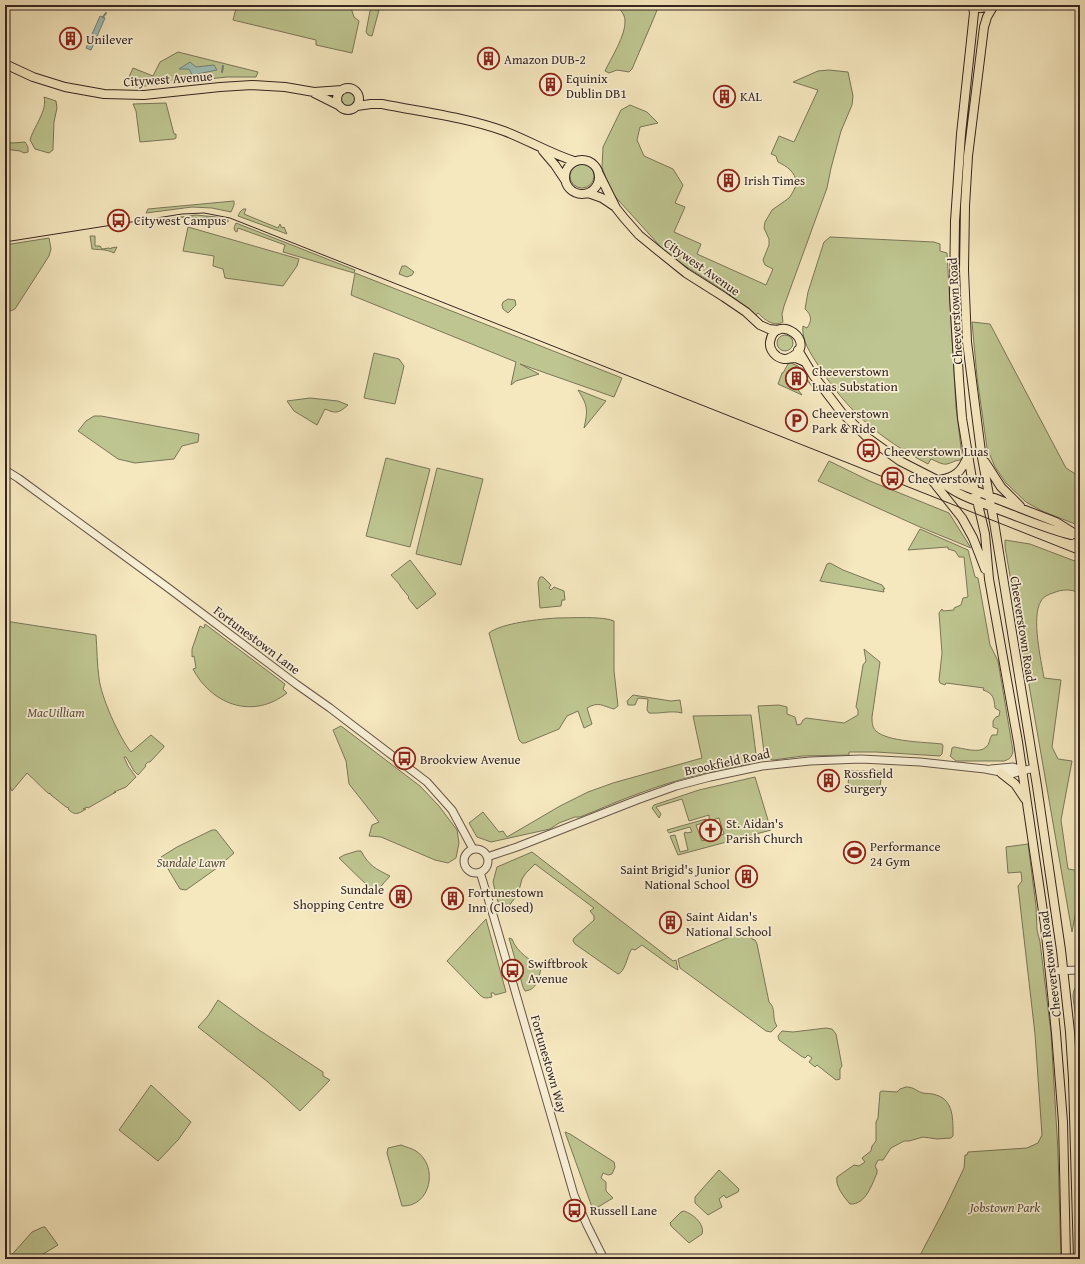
<svg xmlns="http://www.w3.org/2000/svg" width="1085" height="1264" viewBox="0 0 1085 1264" font-family="'Gentium Book Plus',serif">
<rect width="100%" height="100%" fill="#f5e7be"/>
<filter id="stains"><feTurbulence type="fractalNoise" baseFrequency=".005" numOctaves="4"/><feColorMatrix values="0 0 0 0 .2 0 0 0 0 .09 0 0 0 0 .02 0 0 0 .5 -.17"/></filter>
<radialGradient id="worn" r=".72"><stop offset=".6" stop-color="#630" stop-opacity="0"/><stop offset="1" stop-color="#630" stop-opacity=".3"/></radialGradient>
<path fill="#bec590" stroke="#7a7658" d="M237 5H350L354 17 359 21 352 53 316 45V40L233 20Z
M615 5H659L653 20 632 69 629 72 617 70 609 73 605 71C611 58 626 35 625 21 625 14 620 9 615 5Z
M374 8 375 10H379L372 36 368 35 366 32 370 11Z
M178 52 258 72 256 77H227L135 87 129 77 133 68 153 76 160 62Z
M829 70 848 72 853 96 852 105 841 131 831 168 827 188 784 306 782 314 783 322C773 327 765 320 758 313L756 315 726 292 668 255 611 192 602 167 603 147 621 110 630 105 647 112 658 123 640 127 637 140 644 156 673 169 683 185 675 203 685 207 674 232 701 244 697 254 766 285 773 269 765 265 763 260 769 245V239L764 228 765 222 772 210 789 198 793 192 797 183C794 171 788 167 778 162L776 156 771 154 779 136 794 142 818 90 793 82 818 71Z
M341 99a7 7 0 1 1 14 0a7 7 0 1 1-14 0Z
M44 97 56 101 57 108 54 122 53 147V150L49 153 35 149 30 140C33 128 48 110 44 97Z
M166 103 174 134H176V138L174 139 140 142 136 111 133 104Z
M5 142 13 143 25 142 28 147V152L24 153 20 151 5 149Z
M570 176a12 12 0 1 1 24 0a12 12 0 1 1-24 0Z
M234 201V205L231 212 212 208 192 207 146 213 148 209Z
M243 209H246L244 214 278 228 280 224 282 228 284 227 287 234 238 216 240 212Z
M196 215 216 217 228 220V222L206 217 199 219 192 217 191 218 186 217 153 222 150 225 148 224 147 223 152 221Z
M236 223 355 270 354 273 283 252 285 245 238 228 237 232 235 231 234 228Z
M188 227 299 259 297 266 283 286 225 278 223 269 213 266 214 256 183 251Z
M90 236H95V246H100L102 249 109 248 111 249V248L117 247 114 253C106 249 101 250 92 249Z
M830 237 934 242 940 244V251L947 253 956 407 962 456 961 460C955 460 952 463 947 464 942 465 936 461 931 459L928 464C880 439 847 411 818 365 811 354 801 340 803 326L807 328C812 321 812 315 805 309L808 292 824 242Z
M49 238 51 249 49 256 15 309C11 311 9 312 5 309V245Z
M402 266H406L414 272 412 275 407 277 399 274Z
M355 273 622 378 614 397 520 364 539 374 516 381 511 385 516 362 351 295Z
M508 299 515 300 516 305 508 313 503 309 502 305 503 302Z
M972 322 990 324 1066 468 1080 477V526L1042 511 1026 502 1006 483 995 467 987 448 977 377Z
M777 343a8 8 0 1 1 16 0a8 8 0 1 1-16 0Z
M374 353 399 359 404 366 395 404 364 398Z
M791 363 798 366 814 389 796 366 786 374 802 395 778 384 782 373H783L788 364Z
M578 390 606 401 584 428C588 410 588 406 578 390Z
M310 398 338 401 348 405C339 413 336 414 325 409L317 425 294 411 287 401Z
M94 416H101L199 434 198 442 182 446 174 459 135 463 118 459 78 431 86 421Z
M386 458 430 469 410 547 366 536Z
M829 461 870 481 949 513 971 548 920 527 818 481Z
M437 468 483 479 461 565 416 554Z
M920 529 968 550 975 577 978 578 990 645 998 661 1013 751C1012 757 1010 759 1004 761H956L950 756 951 754 952 748 954 747C962 748 980 754 986 747 990 744 989 739 992 735H997L998 729 993 727V721L996 717 999 716 1000 711 995 708C994 698 993 693 983 690L984 688 946 683 945 685 940 683 939 680 942 653 939 613 942 609 943 611 954 610V608L961 605 963 598 968 597 964 557H959L955 551 948 549V547L908 550Z
M1005 540 1030 544 1080 563V593C1071 589 1062 589 1053 593 1049 594 1043 597 1041 601 1031 617 1041 660 1044 678L1061 680 1052 747 1058 759 1072 761 1061 820 1068 869 1080 871V889L1072 932 1005 547Z
M410 560 436 594 417 609 408 598 409 597 400 586V585L391 575Z
M830 563 843 570 882 585 885 589H883L884 592 820 581 827 564Z
M540 577H543L551 585 549 588 551 590 554 587 564 591 565 600H562L561 606 540 608 538 582Z
M557 618C571 618 603 616 614 621V671L618 706 614 709C602 706 599 701 587 708L592 724 584 728 578 711 567 716 559 729 525 743H522L519 740 489 633C501 623 541 619 557 618Z
M5 621 96 635C97 649 97 664 99 678 101 697 119 737 131 752L151 735 164 746V747L150 762H148L145 765 146 766 138 775 134 771 126 757H124L128 766 136 777 126 787 114 792V793L116 792 88 808 87 807 83 809H86C78 814 75 816 68 809L69 808 66 807 51 795 50 793 49 794C41 787 35 780 27 773L12 791 5 778Z
M205 624 285 684 283 689 287 693C254 719 214 706 194 671L193 669 196 668 194 656 192 657V649L200 626 204 628Z
M864 649 880 662 872 717C872 722 872 727 876 731 888 742 925 742 942 744L943 746 942 754 940 756 876 752H849V755L803 756 773 760 768 758 764 752 758 706 779 705 787 707V714L795 717 797 725 801 724 803 720 806 718 844 723 858 715V710L856 707 863 665 866 661Z
M633 695 671 701 680 700 682 713C671 710 661 714 649 713L647 710 648 699 638 698 635 705H628L627 701Z
M751 715 756 754 753 761 749 764C713 771 677 779 643 792 622 799 601 809 580 817H575L559 823 550 829 491 842 477 837 469 823 483 812 499 832 503 831 507 837 560 806 588 792 613 783 702 758 693 716Z
M341 726 420 786 439 806 457 830 459 843 456 858 448 863 435 860 381 837 369 836 372 825 379 822 349 784 346 761 333 730Z
M849 771H880L882 773 880 786H848Z
M755 777 771 830 678 855 670 836 675 835 680 852 688 850 684 833 686 832V833L692 832 690 827 669 833 667 830 706 819 707 822 696 825 702 841 724 834 719 818 709 821V815L689 821 682 799 656 807 661 814 659 818 652 808 654 805 699 790Z
M212 830H216L234 853 217 868 186 890 180 889 161 857 177 847Z
M1028 844 1036 906 1037 930 1040 942 1051 1033 1058 1152 1061 1259H918L945 1208 964 1168 965 1155H967L968 1152 1027 1148 1038 1143 1042 1135 1035 1034 1018 886 1022 881 1021 872 1008 873 1006 847Z
M357 851H361C369 866 376 869 390 876L375 893 339 858 344 855Z
M532 852 673 961 676 960 678 970 671 966 642 945 635 950 632 949 631 950C627 957 625 972 618 974L575 944 573 941 574 938 594 920V916L590 911 594 908 535 864 526 873 522 879 518 894 508 907 499 906 493 882 497 867Z
M486 919 506 992 495 995 494 993H491L492 997C487 998 484 999 480 995L447 961Z
M750 930 752 939 755 940 757 944 769 1002C777 1009 771 1018 777 1026L771 1032 766 1031 680 968 678 959 727 938Z
M509 938 512 939C517 953 530 959 541 968 539 978 537 990 525 991L523 987Z
M1080 982V1101L1078 1054 1079 1042 1073 997C1073 991 1075 986 1080 982Z
M218 1000 259 1030 323 1072V1076L330 1080 300 1111 268 1082 198 1027 208 1016Z
M826 1028 832 1029 836 1034 842 1066 840 1069V1079L836 1080 817 1065 815 1067 809 1062 812 1058 808 1055 805 1058 801 1056 779 1040 778 1036 782 1031 793 1032Z
M151 1085 191 1122 178 1140 158 1161 119 1130Z
M906 1087C915 1087 917 1092 923 1093 927 1094 932 1093 936 1095 954 1100 953 1120 953 1136L951 1138 937 1139 923 1137 909 1141H904L891 1148 883 1160H878L875 1166 877 1170V1173C872 1184 866 1205 850 1204 844 1197 835 1186 837 1177L854 1165 859 1166 865 1162 862 1158 871 1151 872 1146 876 1141V1122L878 1118 880 1092 882 1091 897 1092 900 1089Z
M565 1132 570 1134 614 1162 615 1167 612 1174 608 1175 603 1173 601 1178 606 1182V1191L613 1198 593 1210Z
M401 1145C406 1147 411 1148 416 1151 439 1166 431 1207 402 1206L387 1153 388 1148Z
M719 1170 739 1189 738 1192 726 1198 724 1195 719 1199 722 1207 708 1215 695 1203V1197Z
M684 1211C693 1214 705 1224 702 1234L689 1243 671 1226 670 1223 681 1212Z
M43 1227H45L58 1245 35 1259H8L32 1232Z"/>
<path fill="#9dbfb6" stroke="#74827a" d="M100 16 105 18 91 50 86 48Z
M190 62 196 67 214 65 217 70 192 75 189 69H179Z"/>
<g fill="none" stroke-linecap="round" stroke-linejoin="round">
<path stroke="#74827a" stroke-width="2" d="M103 17 106 13
M222 72 223 66"/>
<defs>
<path id="minor" d="M5 470 18 478 167 587 296 684 330 708 427 782 452 810 473 849
M991 769 1013 767 1022 770
M464 861a12 12 0 1 1 24 0a12 12 0 1 1-24 0Z
M487 857 517 847 637 800 676 786 710 777 762 766 810 761 861 759 920 762 985 769 1011 774 1034 768
M480 872 494 918 574 1195 587 1225 604 1259
M1050 971 1080 970"/>
<path id="major" d="M970 5C977 9 985 9 993 5
M994 5 987 17 984 27 968 156 965 206 964 270 967 342 981 452 994 522 1037 786 1061 950 1070 1032 1073 1079 1078 1259
M973 7 974 13 961 134 955 221 954 296 959 379 962 418 972 479 985 534 989 579 1018 742 1045 925 1056 1033 1063 1122 1066 1259
M5 64 33 77 65 87 104 94 144 95 220 87 252 85 285 87 314 92 342 90
M337 99a11 11 0 1 1 22 0a11 11 0 1 1-22 0Z
M314 93 340 106
M357 106 371 104H382C422 112 465 117 504 131 528 140 549 153 574 161
M543 151 555 165 565 180
M565 177a17 17 0 1 1 34 0a17 17 0 1 1-34 0Z
M599 174 616 208 624 218 639 235 661 253 686 273 724 297 746 312 760 325 769 329 778 330
M588 193 602 198 614 206
M798 350 813 375 842 413 868 438 900 461 943 483 961 485 1056 522 1080 537
M789 358C822 344 775 310 770 342 769 350 776 358 784 359 788 359 792 358 796 358 799 359 802 361 805 362
M985 462 1001 487 1020 506
M931 479 962 518 973 538 985 569
M939 480C955 478 962 471 968 456
M943 483C957 495 975 500 992 507 1019 517 1044 528 1071 535
M1001 773 1015 784 1025 799"/>
</defs>
<use href="#minor" stroke="#665648" stroke-width="9"/>
<use href="#major" stroke="#372621" stroke-width="10"/>
<use href="#minor" stroke="#f8efd5" stroke-width="7"/>
<use href="#major" stroke="#f5e7be" stroke-width="8"/>
<path stroke="#372621" stroke-width="1" d="M5 242 182 214 204 213 230 218 1080 555"/>
</g>
<defs>
<symbol id="building-ring" viewBox="-11 -11 22 22"><circle r="9.5" fill="#f8efd5" stroke="#8f2418" stroke-width="1.5"/><path d="M-4-6H4V6H1V3H-1V6H-4ZM-2.5-4.3h1.7v1.8h-1.7ZM.8-4.3h1.7v1.8H.8ZM-2.5-1h1.7V.8h-1.7ZM.8-1h1.7V.8H.8Z" fill="#8f2418"/></symbol>
<symbol id="bus-ring" viewBox="-11 -11 22 22"><circle r="9.5" fill="#f8efd5" stroke="#8f2418" stroke-width="1.5"/><path d="M-5-6H5V4H4V6H2V4H-2V6H-4V4H-5ZM-3.5-4V0h7V-4ZM-3.5 1.2v1.5H-2V1.2ZM2 1.2v1.5H3.5V1.2Z" fill="#8f2418"/></symbol>
<symbol id="parking-ring" viewBox="-11 -11 22 22"><circle r="9.5" fill="#f8efd5" stroke="#8f2418" stroke-width="1.5"/><path d="M-3.5-5.5H1a3.5 3.5 0 0 1 0 7H-1V5.5H-3.5ZM-1-3.4V-.6H.8a1.4 1.4 0 0 0 0-2.8Z" fill="#8f2418"/></symbol>
<symbol id="church-ring" viewBox="-11 -11 22 22"><circle r="9.5" fill="#f8efd5" stroke="#8f2418" stroke-width="1.5"/><path d="M-1.2-6h2.4v3.5h3.3v2.4h-3.3V6h-2.4V-.1h-3.3v-2.4h3.3Z" fill="#8f2418"/></symbol>
<symbol id="stadium-ring" viewBox="-11 -11 22 22"><circle r="9.5" fill="#f8efd5" stroke="#8f2418" stroke-width="1.5"/><path d="M0-5a6.5 5 0 1 0 0 10a6.5 5 0 1 0 0-10ZM-3.5-1.8h7v3.6h-7Z" fill="#8f2418"/></symbol>
</defs>
<g fill-rule="evenodd">
<use href="#building-ring" x="58" y="26" width="25" height="25"/>
<use href="#building-ring" x="476" y="46" width="25" height="25"/>
<use href="#building-ring" x="538" y="72" width="25" height="25"/>
<use href="#building-ring" x="712" y="84" width="25" height="25"/>
<use href="#building-ring" x="716" y="168" width="25" height="25"/>
<use href="#bus-ring" x="106" y="208" width="25" height="25"/>
<use href="#building-ring" x="784" y="366" width="25" height="25"/>
<use href="#parking-ring" x="784" y="408" width="25" height="25"/>
<use href="#bus-ring" x="856" y="438" width="25" height="25"/>
<use href="#bus-ring" x="880" y="466" width="25" height="25"/>
<use href="#bus-ring" x="392" y="746" width="25" height="25"/>
<use href="#building-ring" x="816" y="768" width="25" height="25"/>
<use href="#church-ring" x="698" y="818" width="25" height="25"/>
<use href="#stadium-ring" x="842" y="840" width="25" height="25"/>
<use href="#building-ring" x="734" y="864" width="25" height="25"/>
<use href="#building-ring" x="388" y="884" width="25" height="25"/>
<use href="#building-ring" x="440" y="886" width="25" height="25"/>
<use href="#building-ring" x="658" y="910" width="25" height="25"/>
<use href="#bus-ring" x="500" y="958" width="25" height="25"/>
<use href="#bus-ring" x="562" y="1198" width="25" height="25"/>
</g>
<g text-anchor="middle" dominant-baseline="central" stroke-width="3.5" stroke-linejoin="round" paint-order="stroke">
<g font-size="13" fill="#372621" stroke="#f8efd5" text-anchor="start">
<text x="86" y="39">Unilever</text>
<text x="504" y="59">Amazon DUB-2</text>
<text x="566" y="78">Equinix<tspan x="566" dy="15">Dublin DB1</tspan></text>
<text x="740" y="96">KAL</text>
<text x="744" y="180">Irish Times</text>
<text x="134" y="220">Citywest Campus</text>
<text x="812" y="371">Cheeverstown<tspan x="812" dy="15">Luas Substation</tspan></text>
<text x="812" y="413">Cheeverstown<tspan x="812" dy="15">Park &amp; Ride</tspan></text>
<text x="884" y="451">Cheeverstown Luas</text>
<text x="908" y="478">Cheeverstown</text>
<text x="420" y="759">Brookview Avenue</text>
<text x="844" y="773">Rossfield<tspan x="844" dy="15">Surgery</tspan></text>
<text x="726" y="823">St. Aidan's<tspan x="726" dy="15">Parish Church</tspan></text>
<text x="870" y="846">Performance<tspan x="870" dy="15">24 Gym</tspan></text>
<text x="730" y="869" text-anchor="end">Saint Brigid's Junior<tspan x="730" dy="15">National School</tspan></text>
<text x="384" y="889" text-anchor="end">Sundale<tspan x="384" dy="15">Shopping Centre</tspan></text>
<text x="468" y="892">Fortunestown<tspan x="468" dy="15">Inn (Closed)</tspan></text>
<text x="686" y="916">Saint Aidan's<tspan x="686" dy="15">National School</tspan></text>
<text x="528" y="963">Swiftbrook<tspan x="528" dy="15">Avenue</tspan></text>
<text x="590" y="1210">Russell Lane</text>
</g>
<g font-size="13" fill="#372621" stroke="#f8efd5">
<text transform="translate(168 79) rotate(-4)">Citywest Avenue</text>
<text transform="translate(702 267) rotate(35)">Citywest Avenue</text>
<text transform="translate(955 311) rotate(-93)">Cheeverstown Road</text>
<text transform="translate(1023 629) rotate(81)">Cheeverstown Road</text>
<text transform="translate(257 640) rotate(37)">Fortunestown Lane</text>
<text transform="translate(727 762) rotate(-12)">Brookfield Road</text>
<text transform="translate(1050 964) rotate(-97)">Cheeverstown Road</text>
<text transform="translate(549 1064) rotate(74)">Fortunestown Way</text>
</g>
<g font-size="13" font-style="italic" fill="#594e3d" stroke="#f8efd5">
<text x="56" y="712">MacUilliam</text>
<text x="191" y="862">Sundale Lawn</text>
<text x="1005" y="1207">Jobstown Park</text>
</g>
</g>
<rect width="1085" height="1264" fill="none" stroke="#f5e7be" stroke-width="20"/>
<rect x="6" y="6" width="1073" height="1252" fill="none" stroke="#372621" stroke-width="2"/>
<rect x="10" y="10" width="1065" height="1244" fill="none" stroke="#372621"/>
<rect width="100%" height="100%" filter="url(#stains)"/>
<rect width="100%" height="100%" fill="url(#worn)"/>
</svg>
